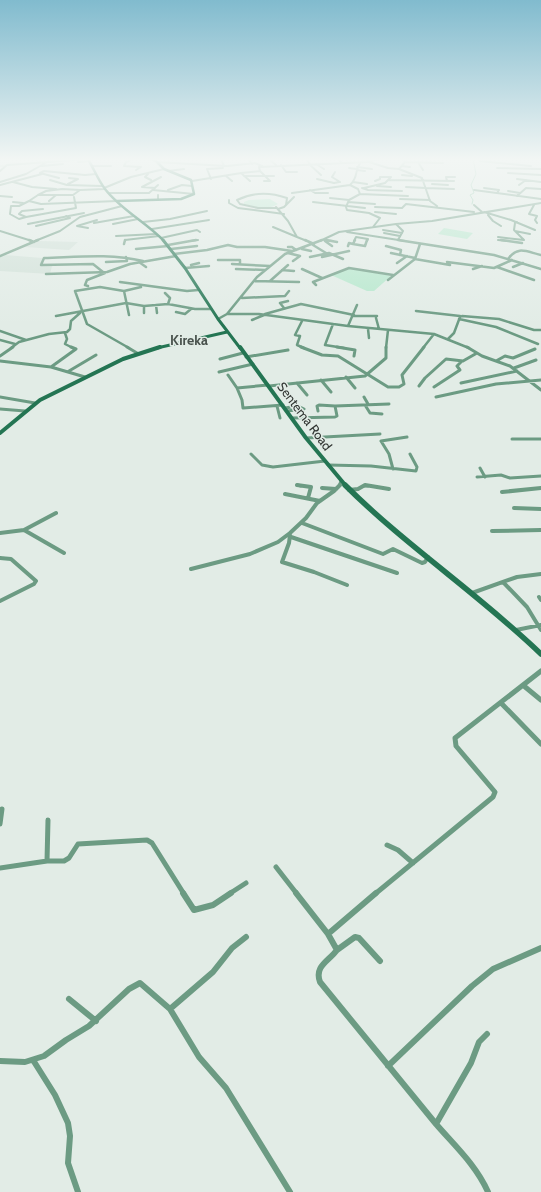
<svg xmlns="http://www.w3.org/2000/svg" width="541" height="1192" viewBox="0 0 541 1192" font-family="Cabin,sans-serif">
<rect width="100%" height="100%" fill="#e2ece6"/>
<path fill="#d1e1d8" d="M39 241 78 242 69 250 25 247Z
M5 255 42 258 41 266H52L50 274 0 271V257Z"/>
<path fill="#b5e7cc" d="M270 199 278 204C267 211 255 207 244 204V202L249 200Z
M444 228 473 233 467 239 438 234Z
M349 268 391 276 374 291H367L331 275Z"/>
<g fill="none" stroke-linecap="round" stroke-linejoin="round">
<path stroke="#87c6a6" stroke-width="1" d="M4 160 20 159
M0 166H4
M472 204 473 200 470 195 474 193 471 185 476 174 473 159"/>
<path stroke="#6c9b83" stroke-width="2" d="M221 159 224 166
M248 159 252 164
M257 159H262
M269 159 276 165
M285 159 287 160
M306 159 310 164
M338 159 342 163
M364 159 372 161
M404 159 405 162 399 169 422 178 430 201 437 206
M404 159H413
M480 161 531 166
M78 162 90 161
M157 162 227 166 255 163 262 166
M369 162 388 168 399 169
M405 162 443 163
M418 162 423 170
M309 164 321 175
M316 164 324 169
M281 165 286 172H297
M41 166 63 164
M92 166H111
M124 166 141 167 136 170
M124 166 126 162 133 159
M402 166 410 167
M357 167 372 169
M349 168 357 169
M497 168 541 169
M357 170 365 171
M0 171 7 165 88 159
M168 171 184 169
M335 172 332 177 340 182
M40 173 44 171 85 175 96 174
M40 173 59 178
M508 173 541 175
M148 174 145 177 151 180
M402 175 412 176
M226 176 232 181
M244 176H265
M266 176H274
M211 179 207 169 223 168
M317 179 334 183 339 182
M517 179 541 182
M50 180 67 185 102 186
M388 180 454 181
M192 181 241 173
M250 181 241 173 260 171
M264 181H270L260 171 259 167 367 162 378 159
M375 181 380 179V177H390
M447 181 446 177H455
M0 182 26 174 47 162
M13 182 32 187 56 189
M353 182 367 184
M68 184 78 179 69 178
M432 184 448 185
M0 185 42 174
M350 185C359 177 354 170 361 162
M519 185 526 180
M377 186 391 187
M406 187 426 188
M104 188 131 177 164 169
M155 188 142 187 161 177
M362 188 368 190 402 191
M364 188 385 183 391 177
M426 188 454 189
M484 188 499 190 497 193
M62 189 80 190 73 195H38L46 191Z
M80 190 105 189
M153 190 194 194
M168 190 182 185 192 186
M310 190 315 193H328
M474 190 541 199
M508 191 520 193
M109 193H149L158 185
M292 193 350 185 358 189 360 194
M158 195V200
M0 196 12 197
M517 196 526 188 541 189
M330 198 349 200
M400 199 430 200
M229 200V203L238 208 284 214
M29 201 38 195
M49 201 56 195
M13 202 23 203
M313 202 365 208
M348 202 375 204
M474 205 482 212
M276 207 288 221 297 237 307 241
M346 207 349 200 360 194 408 196
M346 207 347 210 369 213 380 218 373 227
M375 207 402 208 406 204 474 212
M277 208H258L240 204 237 200C253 192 270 192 287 198L286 205
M43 209 22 211 19 214 26 217 76 208 74 197
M278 209 284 207 294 197
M375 212 396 214
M484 212 511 220 535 230
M529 214 537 216 535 220 537 223
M529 214 534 205
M488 215 493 221 501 226
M26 217 19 219 10 214 11 206H19L29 201 41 204 117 201
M143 222 170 219 207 211
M517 222 515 223 514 230 524 240
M94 223 134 216
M28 224 84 213
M113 224 138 219
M396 224 403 231 398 240
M36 226 70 218 66 216
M273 227 297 237
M88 228 77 226 97 220
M152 229 209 220
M383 230 402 233
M0 231 32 241
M515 231 530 234
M347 232 405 241
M384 233 400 236
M116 236 156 234
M498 237 524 240
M161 238 197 230 200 232
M324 240 333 241
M498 240 509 241
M35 241 60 231 80 217 122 206
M125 241V240L159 236
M190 241 198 240
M320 241 339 232 396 224 432 221 541 203
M354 241 356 237 368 239 367 241"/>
<path stroke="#6c9b83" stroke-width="2.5" d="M29 240 34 242
M305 240 314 244
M326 240 337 242
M398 240 494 255 541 269
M501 240 522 243
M325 241 332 246
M124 244 125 240
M353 244 365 246 367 240
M353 244 355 240
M168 245 196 240
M313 245 326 253
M348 246 349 243 353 244
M386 246 401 250 400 255
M288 247H292L296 250
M136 249 168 246
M171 249 197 246
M302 249 311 251
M288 253 300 256 293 261
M391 253 415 258
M174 254 207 250 228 245 237 247H265L292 251
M0 256 38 240
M310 257 329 253 343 259
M322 257 349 251
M415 259 450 265
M508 259C518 245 527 252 541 255
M218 260H240V264
M106 262 127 261 126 257
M139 262 146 267
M447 262 494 268 512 260
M397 263 407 256
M232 264 270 266
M191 265 199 263
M497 267 534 280
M513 267 523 263
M185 268 209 266
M236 269 265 270
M302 269 322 278
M473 269 482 266
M282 270 294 271
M103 272 93 264 41 265 44 258C77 257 110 253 143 261
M46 274 107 272 130 264 176 256
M388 280 415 259 420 244
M254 281 299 282
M270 281 288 265
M120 282 187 291 198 290
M316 285 313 282 349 268 393 275
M88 286 85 285 87 280 105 273
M124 291 141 287
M165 293 170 298 168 304
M242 298 285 296 289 291
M156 305 157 313
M144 306V313
M284 308 280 303 288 301
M416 311 460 316
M176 312 185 314 191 309
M227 314H259L348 326 434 334 469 348
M265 314 301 304 354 315
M56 316 126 303 144 306 168 304 195 309H211
M352 316H377
M376 318 379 329
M218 319 227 314 257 277 285 254 322 240
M459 319 496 327 538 344
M252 320 264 315
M302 321 295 335 300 336 297 345 304 348
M333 324 325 345 344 348
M348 326 357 305
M368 329 369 338
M0 331 26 340
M65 333 67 339 65 344 73 348
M448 339 454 333 460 317 462 316 499 319 534 330H541
M0 340 15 344
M11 348 19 342 49 334 67 332 70 329 71 321 80 313
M129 348 87 324 75 291 100 287 124 291 129 315
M386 348 388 330
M423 348 434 334"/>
<path stroke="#6c9b83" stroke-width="3" d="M127 347 137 353
M301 347 322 355 338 356 388 387H399L404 384 402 375 424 347
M337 347 355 350 354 356
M467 347 482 356 510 366 541 390
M0 356 13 347
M246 357 288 350
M220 359 243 353
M0 361 51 367 85 377
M496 361 505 356 513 358 535 349
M51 367 76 349 71 347
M514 368 536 360
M69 371 96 355
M219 372 253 364
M228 375 237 388
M346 377 355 388
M321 380 331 392
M297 383 307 395
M461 383 517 371
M268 385 237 388 242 400 243 408 283 405
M269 386 365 376 386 358V347
M419 386 425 378 446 359 463 361 477 353
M434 387 460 370 457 366 462 361
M0 397 35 403
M364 397 368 404
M436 397 496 384 541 380
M365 405 370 413 382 414
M277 406 280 418
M285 408 298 406 304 409 287 411
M0 409 25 411
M318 411 317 406 319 405 335 406
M292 418 335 417 337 416 335 406 389 404
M306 438 380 434
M512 439H541
M251 454 262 465 273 467 325 461
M328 465 371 466 416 471 417 467 410 454
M480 468 485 477
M393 469 389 454 381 441 407 437
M477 477 501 475 510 478 541 476
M297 485 301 486
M339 486 341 481
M364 486H368"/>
<path stroke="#6c9b83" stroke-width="4" d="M297 485 311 487 308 498
M322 488 336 489
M349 490 358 489 365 485 389 489
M502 492 541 488
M285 494 320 501
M514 508 541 509
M302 523 383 554 393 549 422 563 425 562 428 557
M24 530 64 553
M492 531 541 530
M0 533 24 530 56 513
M290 535 289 543 282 562 314 572 347 585
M291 537 397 573
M0 558 11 559 36 581 34 584 0 601
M191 569 250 554 278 542 290 533 306 518 317 503 334 491 340 485
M503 582 527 607 541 630
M472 593 517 577 541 574
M539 597 541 600
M516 630 541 625"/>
<path stroke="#6c9b83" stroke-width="5" d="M524 686 541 700
M501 703 541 744
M0 824 2 809
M387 845 398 850 413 863
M47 861 48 820
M276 867 297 894
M0 868 47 861H64L69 858 78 844 147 840 152 843 184 894
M229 894 246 883
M375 894 493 797 495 792 456 746 455 738 541 671"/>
<path stroke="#6c9b83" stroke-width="6" d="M183 893 194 910 213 905 231 893
M296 893 328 934
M376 893 328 934 337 950C329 961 314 966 320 982L436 1124
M337 950 355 937 359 938 380 961
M69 999 96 1021
M170 1009 213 972 232 948 246 937
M487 1034 479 1042 471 1063 436 1124C455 1146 476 1165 488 1192
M33 1060 55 1095 68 1123 70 1136 68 1163 78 1192
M0 1061 25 1062 44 1056 66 1040 89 1026 129 989 140 983 170 1009 199 1057 226 1088 290 1192
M388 1066 472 986 493 969 541 948"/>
<path stroke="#247553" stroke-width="2.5" d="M88 159C94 169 98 180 105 189 121 210 146 222 164 241
M117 201 181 199 194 194 191 180 164 169 156 161 151 159"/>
<path stroke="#247553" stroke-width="3" d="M163 240 185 268 218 319 240 348
M157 348 227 332"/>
<path stroke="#247553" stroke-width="4" d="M240 347 306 438 346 486
M0 433 40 400 123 359 160 347"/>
<path stroke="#247553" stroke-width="5.5" d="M345 485C406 546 479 594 541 654"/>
</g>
<linearGradient id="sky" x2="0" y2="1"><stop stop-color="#81bbce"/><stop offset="0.49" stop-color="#f2f6f4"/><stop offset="1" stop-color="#f2f6f4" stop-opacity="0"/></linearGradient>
<rect width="541" height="325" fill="url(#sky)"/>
<g text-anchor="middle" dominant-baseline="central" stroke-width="3" stroke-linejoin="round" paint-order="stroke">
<g font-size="13" fill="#313532" stroke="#e2ece6">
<text transform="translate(305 416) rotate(53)">Sentema Road</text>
</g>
<g font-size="14" font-weight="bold" fill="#49524d" stroke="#e2ece6">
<text x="189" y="340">Kireka</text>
</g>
</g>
</svg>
